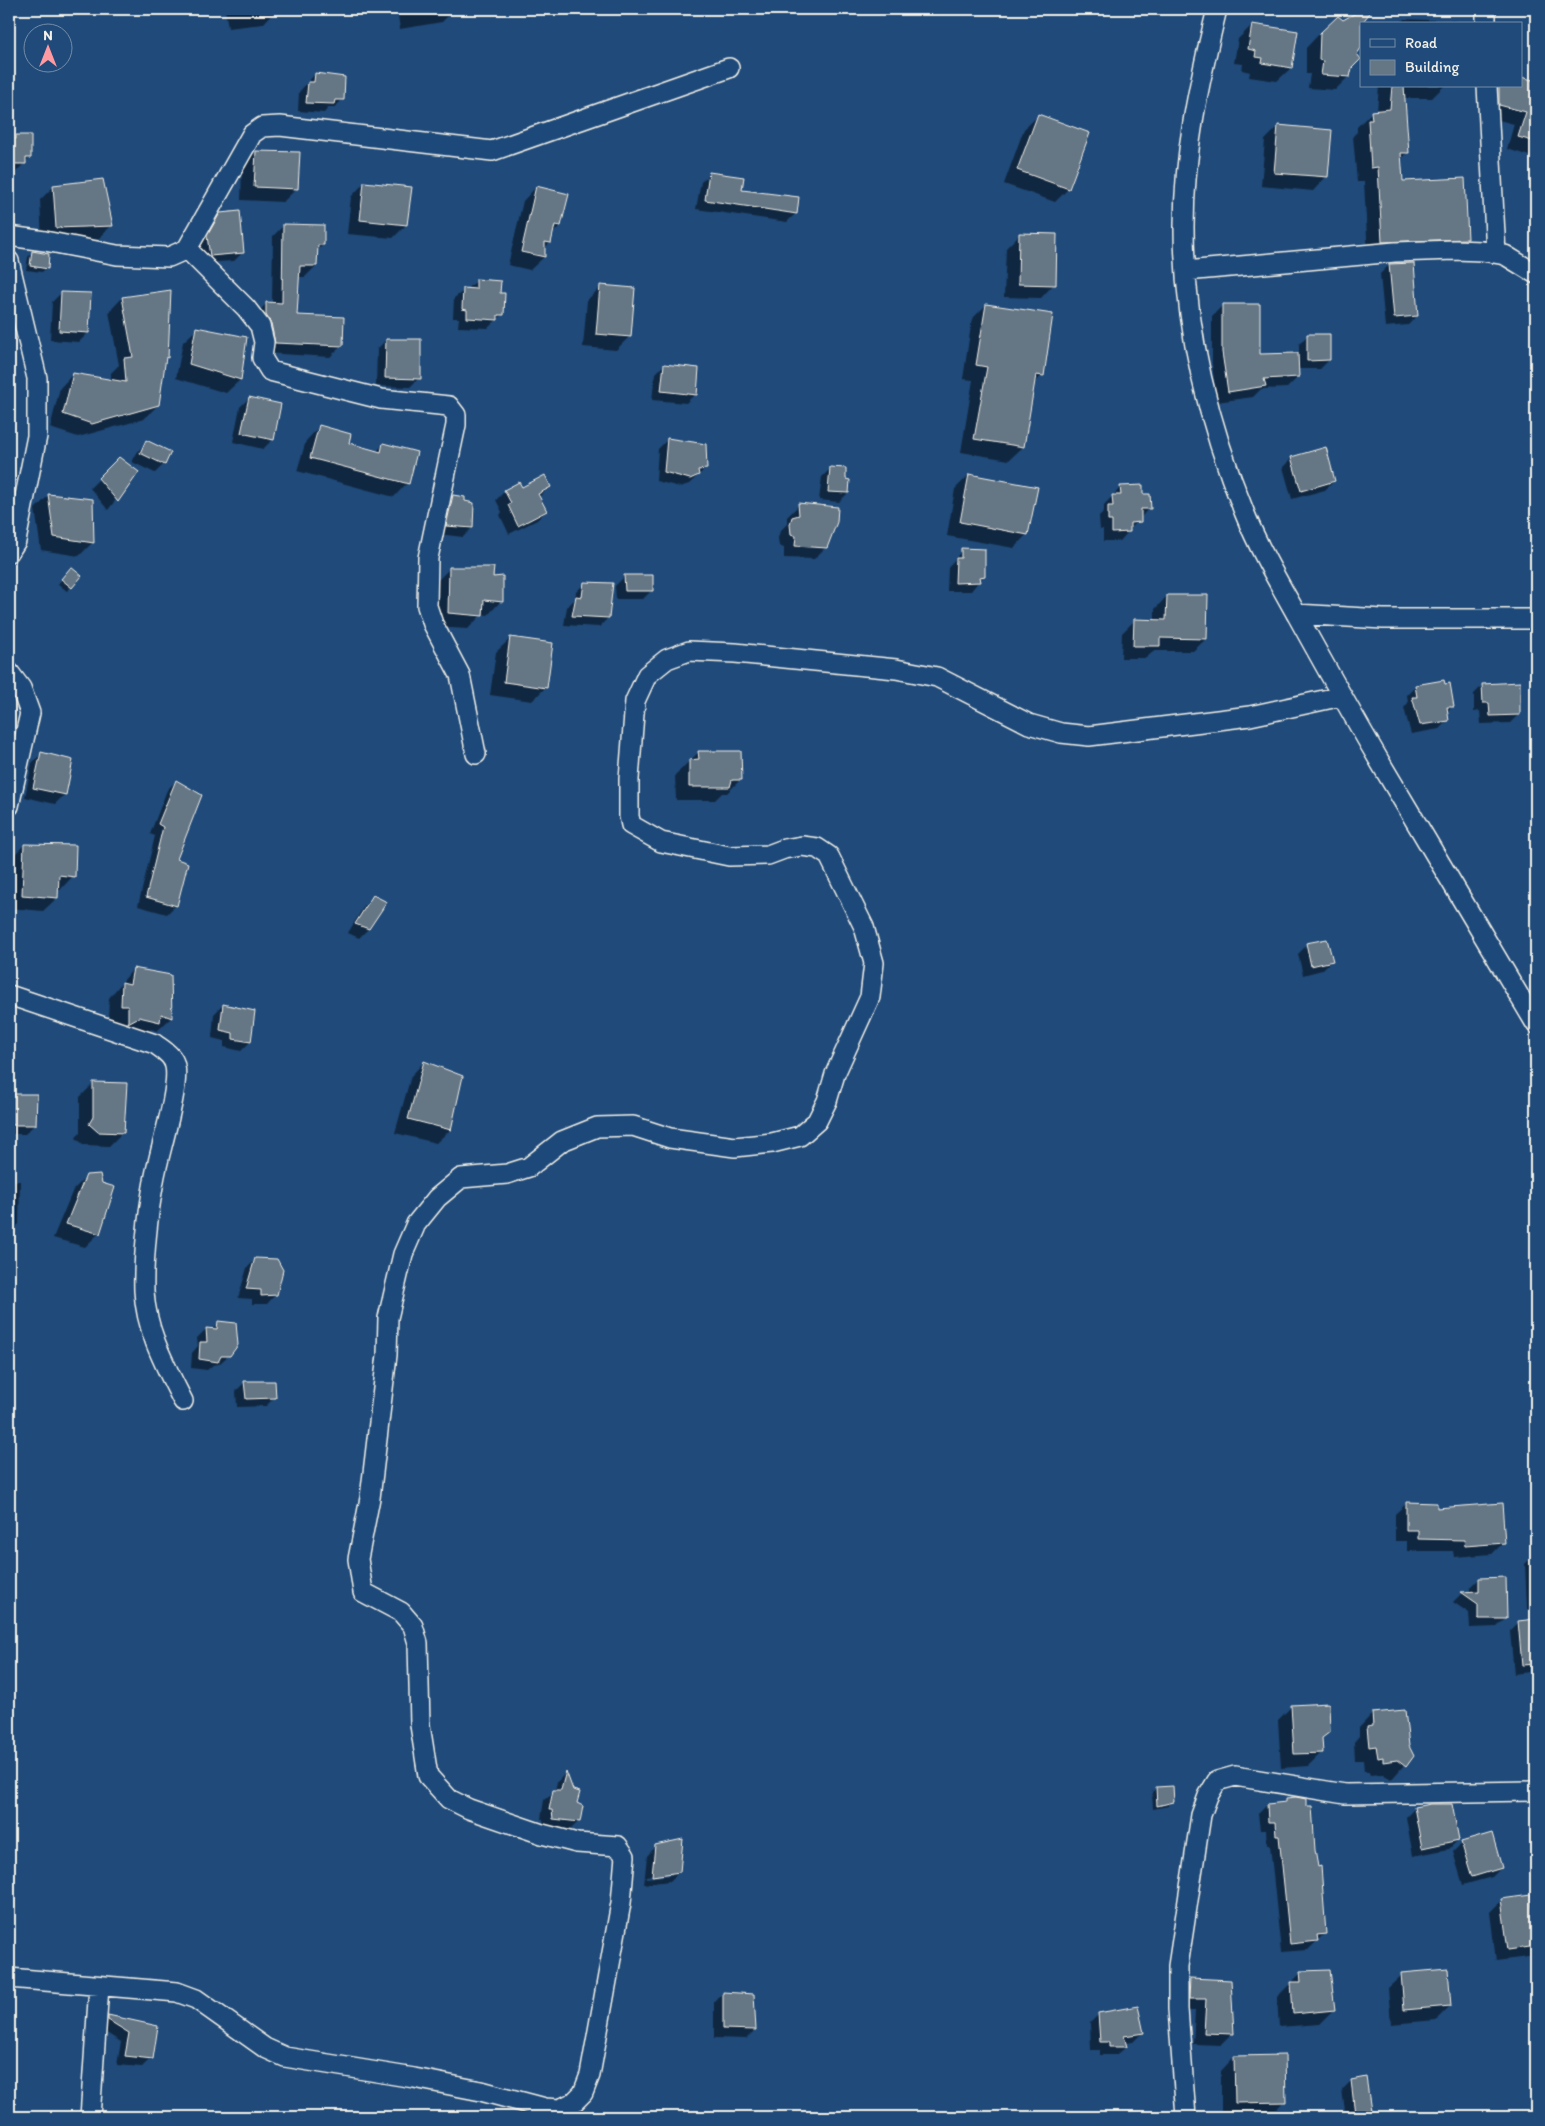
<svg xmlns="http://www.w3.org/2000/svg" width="1545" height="2126" viewBox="0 0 1545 2126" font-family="Itim,sans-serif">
<rect width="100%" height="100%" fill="#1f4a7a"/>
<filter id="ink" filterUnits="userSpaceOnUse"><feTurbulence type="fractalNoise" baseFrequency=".02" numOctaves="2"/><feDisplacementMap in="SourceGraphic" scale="10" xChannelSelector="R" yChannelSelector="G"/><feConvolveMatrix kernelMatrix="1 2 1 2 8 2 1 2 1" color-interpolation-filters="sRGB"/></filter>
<g filter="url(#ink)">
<path fill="#0007" fill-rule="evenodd" d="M225 9H276V10L263 24 228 28Z
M397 9H455L442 22 400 29Z
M1366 9H1371L1358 27 1361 36 1355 44V54L1349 76 1335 90 1308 88 1310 74H1306V48L1320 33Z
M1404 19 1455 21V24H1400Z
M1252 25 1291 68 1277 81 1249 77 1250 72 1242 70 1243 64 1234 63 1238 39Z
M315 74 343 99 334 108H328L324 113 298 111 299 92Z
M1521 79 1536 82V158L1507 149 1514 124 1487 117 1490 86H1521Z
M1379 86H1444L1432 98H1404L1408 152 1400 160 1402 182 1466 239 1451 254 1368 256 1364 182H1357L1353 136 1357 132V127L1372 112 1377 111Z
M1038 116 1068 189 1055 202 1004 184 1024 129Z
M1279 126 1326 177 1313 191 1261 186 1265 140Z
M16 136 30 157 16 172H9V140Z
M256 152 297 188 283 202 241 200 242 166Z
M710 173 740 191 796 213 787 222 696 209 701 182Z
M364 183 406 225 393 238 347 234 351 197Z
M54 186 112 225 98 239 42 241 40 200Z
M536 187 567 194 560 226 552 234 550 243 544 248V257L530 270 508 265 523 201Z
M221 214 243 252 234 261 200 263 199 246 212 223Z
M284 225 323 245 316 251V266L305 277H298L296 316 341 346 330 357 264 353 256 314 267 303H272L273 236Z
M1020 234 1054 284 1041 298 1004 297 1006 248Z
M32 253 46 268 42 272 26 270 28 257Z
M1389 265 1417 316 1408 325 1385 327 1380 274Z
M477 281 499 294 503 314 488 328 458 327 459 318H453L454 298Z
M601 287 629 337 616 350 583 347 587 300Z
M170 291 166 358 164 360 158 405 144 419 78 437 50 428 60 388 73 374 111 381V373L119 365 109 312 122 298Z
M61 293 88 333 79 342 50 340 52 302Z
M986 305 1043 375 1033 384 1023 447 1009 460 961 452 973 380 963 379 972 319Z
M1223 305 1258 355 1299 354V344L1308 335 1329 360 1320 369H1297L1298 377 1287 388 1261 389 1253 397 1217 402 1212 364V316Z
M197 329 246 338 240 380 226 393 176 378 183 342Z
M386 340 419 378 410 387 376 386 377 349Z
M664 365 695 394 686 403 652 400 655 374Z
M249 398 280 405 272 440 263 449 233 442 240 407Z
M319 427 347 444 376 452 384 444 407 483 394 497 297 471 306 441Z
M667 440 705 469 689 484 680 487 656 481 658 449Z
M147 442 164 464 155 473 132 462 138 451Z
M1292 458 1334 481 1325 490 1292 499 1283 467Z
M119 459 137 472 108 510 90 488Z
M831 468 845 480 848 493 839 502 819 500 822 477Z
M969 475 1027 534 1014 548 947 536 955 489Z
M549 487 539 497 546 511 537 520 509 534 500 515 502 512 496 500 505 491Z
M1121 487 1141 495 1149 508 1120 541H1103V529L1100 530 1099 516 1104 511V505Z
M48 496 93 542 79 556 41 550 35 509Z
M453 497 464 502 472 528 463 537 438 534 444 506Z
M799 505 826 547 814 559 784 558V548L779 546 778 538 780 531 787 524V517Z
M962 550 983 576 971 591H947L948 568Z
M450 568 491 578 501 601 488 615 482 614 468 629 434 627 436 582Z
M67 573 71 587 67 591 58 584Z
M624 577 652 590 643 599H616L615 586Z
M585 583 608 618 599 627 564 625 567 607 575 599 576 592Z
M1167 596 1206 639 1193 651H1154L1146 658H1121L1122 633 1134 621H1155V609Z
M510 639 545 688 532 701 490 695 496 652Z
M1483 685 1519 714 1510 723 1481 724 1480 711 1474 712V694Z
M1416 686 1452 706 1447 712 1448 720 1439 729 1411 734 1404 708 1408 703 1407 695Z
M699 752 741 779 727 793H722L715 800H676L675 775Z
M41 754 72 761 64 795 55 804 25 797 32 763Z
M176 781V905L167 914 138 906 155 836 150 834 167 790Z
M24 845 73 876 60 890H57V898L43 911 9 908 10 859Z
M373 897 385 903 368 929 359 938 348 933 364 906Z
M1307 945 1331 961 1322 970 1303 975 1298 954Z
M133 969 170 976 171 1018 157 1031 151 1029 145 1036H115V1020L108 1019 109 998Z
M223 1005 250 1042 241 1051 224 1047V1041L212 1038 214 1014Z
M424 1062 450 1130 436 1143 395 1133 411 1076Z
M94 1083 123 1132 109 1146 84 1145 76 1138 80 1132V1097Z
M9 1095 36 1096 34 1125 25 1134H9Z
M87 1176 99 1233 85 1247 53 1238 73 1190Z
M9 1181H20L19 1224 9 1233Z
M256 1259 276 1294 267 1304H252V1299L238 1298 247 1268Z
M219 1323 229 1355 219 1364 213 1365 207 1370 191 1368 192 1353 198 1346 197 1338 206 1329 212 1330Z
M245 1382 275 1397 266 1406 237 1407 236 1391Z
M1536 1488V1522L1530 1521 1533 1491Z
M1407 1503 1436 1509 1504 1542 1492 1554 1454 1557 1453 1551H1407V1541H1395V1514Z
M1536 1553V1609H1527L1525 1564Z
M1479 1579 1506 1618 1497 1627 1470 1628 1469 1613 1453 1602 1461 1594 1470 1593V1588Z
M1536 1621V1671L1514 1674 1510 1631 1519 1622Z
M1292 1706 1329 1731 1321 1739 1322 1752 1308 1766 1281 1768 1278 1720Z
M1372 1714 1407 1746 1413 1755 1391 1780 1383 1774 1370 1775 1369 1771H1364L1363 1760H1355L1354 1742 1359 1736V1728Z
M565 1774 579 1821 570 1830 544 1828 543 1819H541L544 1800 555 1791 557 1782Z
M1157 1788 1172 1801 1168 1806 1153 1809 1152 1792Z
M1286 1800 1314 1850 1324 1934 1308 1950 1281 1952 1270 1845H1267L1266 1830H1260L1258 1814 1267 1805 1282 1804Z
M1415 1808 1458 1840 1449 1849 1413 1856 1406 1817Z
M1462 1843 1501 1868 1492 1877 1463 1885 1453 1852Z
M656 1846 679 1872 670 1881 644 1884 647 1856ZM672 1872V1875L646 1878V1876Z
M1502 1900 1536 1913V1956L1496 1961 1490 1912Z
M1301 1973 1334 2010 1320 2024 1279 2027 1277 1997Z
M1402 1975 1450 2006 1436 2020 1391 2024 1388 1988Z
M1191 1979 1233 2033 1221 2045 1193 2044 1195 2011H1178L1179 1991Z
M723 1993 755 2030 746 2039 714 2038V2002Z
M1099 2014 1142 2033 1133 2042 1125 2043 1126 2047 1117 2055H1100V2050H1091L1090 2023Z
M109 2017 156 2027 151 2058 142 2067 117 2065 121 2042 100 2029V2025Z
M1234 2057 1284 2101 1271 2115 1221 2116V2071Z
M1351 2081 1370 2111 1363 2117H1346L1342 2090Z"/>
<path fill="#657685" stroke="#f4f1e8" d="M1363 9H1373L1361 24V48L1357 54 1361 59 1352 68 1350 77 1321 75 1323 61 1319 60 1320 33 1338 16 1343 20Z
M1252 24 1298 31 1292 68 1262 63 1263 58 1255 57 1256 51 1248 49Z
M315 73 345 77 344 100H335L334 104 306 103 308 82H314Z
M1521 77 1536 81V142L1518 137 1526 112 1499 105V86H1521Z
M1392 86H1404L1409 153H1401L1403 181 1465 178 1468 239 1382 242 1378 167 1371 168 1368 120H1372L1371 111 1390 109Z
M1038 114 1090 133 1069 189 1017 170Z
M1278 125 1332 130 1328 177 1274 173Z
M16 135H31V158H26V164H9V139H16Z
M256 151 300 152 298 189 254 187Z
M709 172 744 177 742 190 799 197 797 214 705 200Z
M103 179 113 226 56 228 53 185Z
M364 182 412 187 407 225 360 220Z
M536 186 569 194 561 226 555 225 551 243 545 242V257L521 252Z
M240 211 244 253 210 256 207 236 220 213Z
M283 224 324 225V245H318L317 266H300L297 315 344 317 343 346 275 343 271 323 266 315V302L282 303Z
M1019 233 1057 234 1056 285 1018 284Z
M32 251 49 254 48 269 30 266Z
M1414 263 1418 316 1394 318 1389 264Z
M476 279 501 281 500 293H505L504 315H498V320L467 318V310L462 309 463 288 476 289Z
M600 285 635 288 631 337 596 334Z
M171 290 168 358 166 357 159 405 92 424 63 414 73 373 126 382 124 358 133 357 122 297Z
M61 292 91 293 89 333 59 331Z
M986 304 1053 314 1044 376 1036 375 1024 447 974 439 987 367 976 365Z
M1222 304H1260V354L1298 353 1299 377 1264 379 1266 386 1228 392 1222 352Z
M196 327 247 337 241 380 189 364Z
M1307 334H1330V360L1307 361Z
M386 339H421V379L385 378Z
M664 364 699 368 697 395 661 391Z
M249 397 281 404 274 440 241 433Z
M319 425 351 434 349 443 381 452 383 443 417 452 409 484 310 458Z
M667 438 706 444 707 469 698 470 699 475 690 479 664 472Z
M146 440 171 452 165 465 140 453Z
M1326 447 1335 481 1301 491 1291 457Z
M119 457 139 472 118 502 98 478Z
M830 467 846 468V479L850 480 849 493 828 492Z
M969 474 1038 487 1028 535 960 522Z
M545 475 551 487 538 494 547 511 518 526 508 505 511 503 504 490 519 482 522 487Z
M1143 485V494H1150L1151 509H1141V522L1130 523V532L1112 533V521H1108V506H1113L1112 495H1121L1120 486Z
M48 494 93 499 94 543 54 537Z
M453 495 465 497V501L474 503 473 528 446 526Z
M798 503 838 507 837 522 827 548 795 546 796 536 791 534 790 524 792 517 799 515Z
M961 548 985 549V576L980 577 981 582 955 583 956 558H961Z
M71 567 82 576 72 588 61 579Z
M449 567H494L493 577 503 576V602L484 600 483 616 448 613Z
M624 575H653V591H625Z
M584 582 613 583 609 618 572 616 576 596 582 597Z
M1167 595H1208L1207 639 1160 638V646H1133L1134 619 1166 620Z
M510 637 553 643 547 688 504 682Z
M1444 680 1445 684 1450 683 1454 707H1447L1449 721 1420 725 1412 697H1417L1415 685Z
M1520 682V715L1490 716 1489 703H1483L1482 684Z
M698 751H741L742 780H732L730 787H689V760L699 759Z
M41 752 73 760 66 795 33 788Z
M176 780 202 795 177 859 188 863 177 906 146 897 163 827 158 824Z
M24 844 76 845 75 877 59 875 58 898 22 895Z
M373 895 387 902 369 929 355 924Z
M1327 939 1333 961 1311 966 1306 943Z
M133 968 171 975 172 1018 161 1014 160 1022 139 1017 128 1023V1006H121L122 982 130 984Z
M223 1004 255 1011 251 1042 233 1039V1033L220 1030Z
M424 1061 463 1076 451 1130 408 1119Z
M93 1082 127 1083 124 1133 98 1132 89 1124 93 1117Z
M9 1094H37L36 1125H9Z
M100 1174 102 1183 115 1187 100 1234 66 1224 86 1175Z
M255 1258 277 1259 283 1270 277 1295 261 1296V1290L246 1289Z
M218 1321 236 1323 238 1345 230 1356H221L218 1362 199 1359 200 1342H207L206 1328 217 1329Z
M244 1381H275L276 1398 246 1399Z
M1406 1502 1437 1503V1508L1502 1503 1505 1543 1465 1546 1464 1540 1418 1539V1530H1406Z
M1506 1577 1507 1619H1478V1604L1461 1592 1479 1591V1578Z
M1536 1619V1664L1522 1665 1518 1621Z
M1329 1703 1330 1732 1322 1738 1323 1753 1294 1754 1291 1705Z
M1405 1710 1409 1746 1414 1756 1406 1767 1397 1760 1383 1762V1757L1378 1758 1376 1746 1369 1747 1367 1727 1373 1726 1372 1713Z
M566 1771 573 1790 580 1792 577 1803 583 1806 580 1822 553 1819 552 1810H549L553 1790H561Z
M1173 1786 1174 1802 1157 1806 1156 1787Z
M1296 1797 1306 1799V1806H1312L1315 1850 1318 1867 1321 1866 1326 1934 1317 1935 1318 1941 1290 1944 1279 1836H1276L1275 1822H1268L1267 1804 1286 1802V1798Z
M1430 1804H1452L1459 1840 1422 1848 1414 1807Z
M1492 1833 1502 1868 1472 1877 1461 1842Z
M683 1839 680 1872 652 1876 655 1845Z
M1531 1895 1534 1912H1536V1946L1508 1950 1501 1899Z
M1448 1969 1451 2006 1404 2010 1401 1973Z
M1330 1970 1335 2010 1293 2014 1291 1982H1301L1300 1971Z
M1190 1978 1231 1980 1234 2034 1204 2033 1206 1999H1189Z
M723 1992 754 1994 756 2030 723 2029Z
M1138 2006 1144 2033 1124 2036 1127 2047H1109V2042H1100L1098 2013Z
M108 2015 158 2026 153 2059 125 2056 129 2033 108 2020Z
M1285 2055 1286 2102 1235 2103 1234 2056Z
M1366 2077 1371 2111 1355 2114 1351 2080Z"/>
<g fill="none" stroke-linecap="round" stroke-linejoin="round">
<defs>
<path id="street" d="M1217 9C1199 83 1184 150 1184 227 1184 325 1208 423 1245 514 1259 549 1279 583 1298 617 1325 666 1352 714 1380 762 1432 849 1484 937 1536 1024
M1486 9V24
M1487 86 1496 253
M9 236 45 241 117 255 169 257 187 249 252 134 262 127 280 126 492 151 729 68
M187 249 246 308 260 326 264 342 262 358 270 371 381 399 449 406 456 415V425L428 558 427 606 433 624 460 675 476 754
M9 261 37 378V436L16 541 9 552
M1186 271 1395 252 1455 250 1482 251 1505 255 1536 274
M1296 614 1383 619H1536
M9 672 21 688 30 713 9 806
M9 995 155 1044C163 1050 173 1055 175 1066 180 1089 158 1155 154 1181 148 1213 143 1259 144 1291 146 1331 165 1365 183 1401
M9 1978 177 1992 196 1999 265 2048 285 2057 414 2078 481 2091 545 2108 560 2109 574 2102 583 2093 590 2075 621 1903 625 1856 618 1846 577 1843 542 1834 469 1809 449 1799 428 1776 420 1725 418 1643 413 1626 401 1612 363 1592 358 1559 370 1498 387 1355 388 1318 403 1254 416 1224 437 1198 461 1178 507 1174 529 1167 562 1141 597 1127 633 1126 670 1138 735 1147 772 1143 800 1136 817 1121 827 1101 835 1074 870 997 874 963 864 927 829 856 817 848 802 846 784 849 768 855 729 856 661 842 631 825 629 816V779L635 701 647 675 667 659 689 651 735 653 896 669 937 677 1029 724 1061 733 1089 736 1250 716 1342 696
M90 2117 99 1986
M1186 2117 1178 2009V1966L1201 1815 1208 1796 1217 1781 1235 1776 1345 1794 1536 1791"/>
</defs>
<use href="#street" stroke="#f4f1e8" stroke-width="22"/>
<use href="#street" stroke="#1f4a7a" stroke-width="19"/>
</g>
</g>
<rect width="1545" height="2126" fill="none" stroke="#1f4a7a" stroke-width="30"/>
<rect x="15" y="15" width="1515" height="2096" fill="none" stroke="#f4f1e8" stroke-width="2" filter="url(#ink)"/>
<rect x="1360" y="22" width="162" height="65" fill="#1f4a7a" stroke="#748da6"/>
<rect x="1370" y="39" width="25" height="8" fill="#1f4a7a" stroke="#748da6"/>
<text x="1405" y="48" font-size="15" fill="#f4f1e8">Road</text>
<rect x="1370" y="60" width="25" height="15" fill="#657685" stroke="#748da6"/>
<text x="1405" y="72" font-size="15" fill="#f4f1e8">Building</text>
<g transform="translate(48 48)"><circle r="24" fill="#1f4a7a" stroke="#748da6"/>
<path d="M0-4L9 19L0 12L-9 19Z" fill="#ff9aa2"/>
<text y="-8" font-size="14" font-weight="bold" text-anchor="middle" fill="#f4f1e8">N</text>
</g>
</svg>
